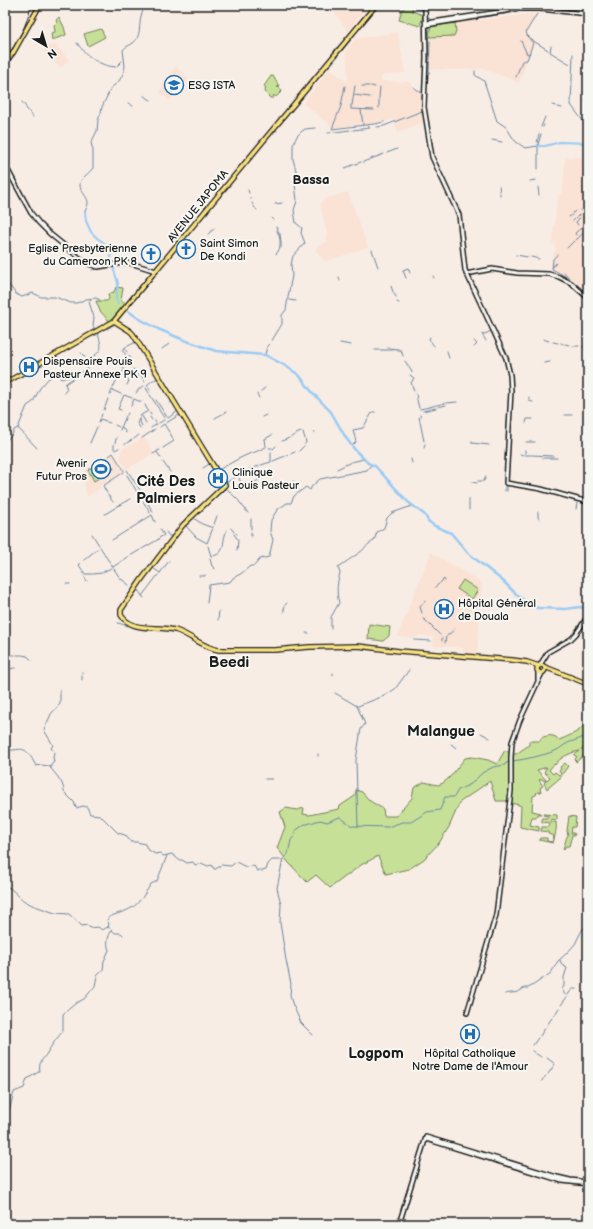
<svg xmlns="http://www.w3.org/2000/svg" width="593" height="1229" viewBox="0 0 593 1229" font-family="'Balsamiq Sans',sans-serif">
<rect width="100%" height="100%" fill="#f8ede5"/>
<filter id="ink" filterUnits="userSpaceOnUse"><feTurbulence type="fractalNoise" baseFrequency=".025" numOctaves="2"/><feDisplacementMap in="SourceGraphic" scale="8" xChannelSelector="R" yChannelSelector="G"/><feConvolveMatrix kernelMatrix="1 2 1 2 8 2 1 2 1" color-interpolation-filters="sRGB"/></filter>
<g filter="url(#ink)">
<path fill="#fae2d5" d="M330 5H369L348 32Z
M538 13 525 33 534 42 519 83 485 69H465L464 70 430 69 429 37H446L456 31 455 23Z
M398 32 405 73 381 76V81L408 82 413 84V87L421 92 423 97 422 111 424 121 423 122 398 133 393 119 384 122 333 128 303 103 330 68 347 82 348 78 346 51 355 39Z
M51 44 53 46 55 44 69 60 61 68 43 50Z
M176 67 188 78V80L170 101H169L160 93V91L174 68Z
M565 157H588V294L574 282 551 272 553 254 556 249 554 244H552L558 195H561L563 190Z
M348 192 368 247 325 262 315 250 318 246 327 242V233L321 209V203L324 199Z
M144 437 154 453 127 469 120 459 121 451 124 448Z
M113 454 123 471 100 486 101 488 87 497 82 473Z
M431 552 482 583 477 654 463 653V648L444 646 441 647 433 646V637L419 635 415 638 397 637Z
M473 1023 480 1027 475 1042 461 1040 463 1028Z"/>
<path fill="#c6e197" stroke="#717e5a" d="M405 5 413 7 412 11 423 15 420 26 399 20 402 9H404Z
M59 17 64 27 66 35 52 40 51 33 55 32 54 25 57 22 56 20Z
M455 23 456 31 454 36 429 37 430 29 433 26Z
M101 29 105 37 88 46 84 34Z
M271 76H273L279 86 277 87 280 88 282 91 276 97 274 95 273 98H270L266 94 265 90 266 88 264 86Z
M116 287 123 288 121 301 127 304 115 318 110 322 100 311 96 301H107L109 299 108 294 114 292Z
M107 458 114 469 94 481 88 470Z
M463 580 478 590 472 599 457 589Z
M369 624 390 627 389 636 383 641 368 639Z
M588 719V742L581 750 584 748H588V752L576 762 575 759 577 757 574 755 580 751C571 752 559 758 555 765L554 764 549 770 553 774 555 772 559 775 561 774 559 771 561 769 560 767 565 763 568 766 563 773 561 777 547 789 544 783 550 777 544 772 547 767 537 770 546 780 544 781 542 779 539 780 543 786 540 788 541 792H537L536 795 533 796 532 811 541 813V814H537L536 817H532L530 825 539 827V831L520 827 521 806 519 805 511 803 513 790V754H516L529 745V741H540L541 738C548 735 554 734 559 740 571 735 583 731 588 719Z
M505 750 509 752C510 768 510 785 508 801H496L490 781 460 802 449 827 439 843 424 859 409 869 386 874 378 856 361 865 330 888 316 875 307 882 289 863 277 848 285 827 280 812 286 808 297 810 304 808 303 814 309 815 339 809 340 806 355 796 356 790 362 792 370 801 383 809 384 816H396L412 798 414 788 424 782 438 785 443 783 450 777 465 758 472 757 488 760 497 764Z
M543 814 557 815V820L551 819V822H556C557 828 555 837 553 843L539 840 540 838H547V841L552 842 554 836 548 834V832L541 831 542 827H549L550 823 542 822V818H548V816L543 815Z
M569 816 576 817 575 827H572L571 833H574L575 835H572L569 846H566L564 849 563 848C566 843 565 839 568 835L567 831Z"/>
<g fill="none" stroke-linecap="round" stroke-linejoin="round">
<path stroke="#67849e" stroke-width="1" d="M406 5 422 10
M414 5 420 7 423 11 422 13
M401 8 404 5
M489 13 503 10
M504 14 513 11
M581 15 585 16
M428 17 432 21
M428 38 429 26
M521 41 527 54 530 53
M534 42 527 35 526 32 537 14
M535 42 548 50
M77 43C86 56 99 66 116 67L122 61
M551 46 550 52 570 64
M341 52 353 37
M332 54 337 47
M573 54 571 105 583 121 588 126
M330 66 338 56
M427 71 428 40
M475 71V75L484 81 497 121 506 127 515 141 525 148 538 146
M429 73 430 41
M516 77 522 61 527 60 533 43 527 36
M345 86 341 106 332 129 374 124
M362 86H369
M371 86 375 87
M413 87 421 92
M354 95 370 97
M144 96 151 100
M379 98 380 87
M22 102 26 107
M128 103 133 106
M586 103V99
M351 105V109L374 110
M352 105 355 86
M552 105 556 106
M558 107 562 108
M26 108 33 117
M379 108V99
M361 110 363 125
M375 124 384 122
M377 127 384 126 422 111
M541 127 545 117
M543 127 544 125
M353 130 370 128 368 126
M273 132 275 130 277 131
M328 133 350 130
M492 140 502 142
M537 142 539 134
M538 145 541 134
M538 147V169
M387 153 397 149
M363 162 384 154
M345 168 361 162
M530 181 536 180
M499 186 500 191
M538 187 539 195
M248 190 249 193
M450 192 454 201
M500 193V195
M251 198V199
M455 202 458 208
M252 203 255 208
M275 204 282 203
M212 206 215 202
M256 209 257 210
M580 210 581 211
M85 212C85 210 88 206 88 203 88 194 73 188 84 177 87 174 90 172 93 168V150L91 143 97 131 98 120 101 113 102 107 111 88 119 81 123 74 125 66 123 50C126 46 129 46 133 43 141 38 139 24 141 16 142 12 144 9 146 5
M573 213 575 211
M207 214 211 207
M584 214 586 216
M569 217 572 215
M577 217 579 215
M271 218 273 220
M587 218 588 219
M201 219 206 214
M578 219 580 218
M578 220 576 222 578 225
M573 221 576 218
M199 222 201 219
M276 227 280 234 281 242
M190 233 197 224
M208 234 215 228
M576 235 575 233 585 225 588 228
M576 240 588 229
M582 245 584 248
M281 248V243
M567 248 575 240
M372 250 378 267
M276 254C282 249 281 237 277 231
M516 255 528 257
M557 255 553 259 552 269 570 279 564 272
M531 257 539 259
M90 266 95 268
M553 267 556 263
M98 269 108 267
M92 270 97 269
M158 271 166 262
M433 276 434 278
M468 276 481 273
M339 277 340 281
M562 277 572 282 578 287
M406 278 403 270 408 268 410 273
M151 281 158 271
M5 286 9 285 16 294 22 297 33 293 41 297H55L71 303H77L86 299 96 298 100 300
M391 286 393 292
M579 287 586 294
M394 293 396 297
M91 299 89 302 94 317 93 326 96 330
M289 300 296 301
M397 302 399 303
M128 307 150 282
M122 323 134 332
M107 329 115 324
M482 334 486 341
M483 335 491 331
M430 337 429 339 434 346
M543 339 549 341
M83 341 94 335H97
M553 342 558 343
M340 343 351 345
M561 343 563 344
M77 344 81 342
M565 344 569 345
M573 346H579
M474 347 477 344 474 341
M583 347 587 345 588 346
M388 348 398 349
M144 349 145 350
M162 349 169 344
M122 350 126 355
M375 350H393
M398 350H401L403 356
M447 351 449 358
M64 352 76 345
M127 352 124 348 136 342
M146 352 148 355
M81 353 85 357
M265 355 267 346 271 342 282 324V315L286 310 289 291 292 276 291 265 293 256 305 243 301 233 302 228 296 223 294 210 297 201 295 184 297 174 293 159V145L297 136 302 131 305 129 315 128
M126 356 128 359
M129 356 131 358
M118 358 120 364 125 370 122 372
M150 358 177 402
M405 361 412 372
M509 362 511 374
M544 363 550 362
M141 375 145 382
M410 375 414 378 411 383 414 391
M512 377V386
M154 380 158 378
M127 385 129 381 125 375 134 369 139 377
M147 385 153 380
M148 386 150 390
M113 388 117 379 122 376
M146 388 149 393
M261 391 265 388
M64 393 67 389 65 384 92 365 90 363 91 358C105 349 101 347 98 333
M136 393 139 389 144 386
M257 394 259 398
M416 394 417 399
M110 395 112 390 121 394
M150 395 159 409
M529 397V401L533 402
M156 400 167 417
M417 400 419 408
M447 403 457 402
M169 404 172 401
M437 405 445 403
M131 406 134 399 141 402
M430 407 436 405
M438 407 446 405
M420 409 430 407
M104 410 108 399
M121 410 118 409 124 395 132 398
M159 410 165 419
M423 411 436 408
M373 412H375
M150 413 151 415
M184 413 189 422
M127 415 128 413
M420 415 421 417
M565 415H572
M142 416 146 423
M101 417 102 414
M150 417 152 420
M262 417 266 415
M419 417 424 441
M168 418 178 411
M215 418 226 412
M139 420 142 426
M155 421 156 423
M99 422 100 419 106 421
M107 422 110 423
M159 423 164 420
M166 423 181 414
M526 423 527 419H533
M115 425 119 427
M122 427 126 433
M160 427 164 424 169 432
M18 428 37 448
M151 428 157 424
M141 429 137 423 141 415 148 411 145 405
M120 430 126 416
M194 431 206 449
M151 432 155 429
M303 432 306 442 305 444
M313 432H315
M296 434 301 432
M291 437 295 435
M142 438 151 432
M134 439 139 435
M265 439 272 435
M265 439 266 446
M282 441 289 438
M5 442 12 435 14 430 18 428 27 406 33 402 40 388 49 378 57 374 61 379 79 374
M526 442H535
M90 443 97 427
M472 443 489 445
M472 443V441
M125 444 132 440
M352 446 356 442 353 430 363 428 372 413
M163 448 174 441 170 433
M269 448H272
M424 448 425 444
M114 449V445L117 437
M273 449 276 446
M115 450 119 448
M525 450V455H530
M157 451 160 450
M207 451 215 464
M299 451 304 446
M253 453 266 447
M153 454 157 452 161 458
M520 454 523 455
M531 455 553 456
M109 456 113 453 121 466
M543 458H557
M411 459 412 463
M273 461 295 452
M163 462 170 472
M216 465 219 470
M261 465 271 462V452
M122 467 124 471
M203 468 211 463
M220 469 240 458 251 453
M337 469 351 462 364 459
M127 470 136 484
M248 470 259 466
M127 475 132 484
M224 478 227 482 246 471
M239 478 243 488 247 486
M293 481 296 483
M478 481H484L486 476
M472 482 477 483
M507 484V491
M133 485 137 492
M137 485 140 490
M248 486 268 475
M505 491V484
M141 492 153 512
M107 493 103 486 124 472
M138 493 146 506
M108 495 113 502
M469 499V502
M209 503 226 488 238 500 248 513
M116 507 130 499
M147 507 150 513
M576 509 577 503
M469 510V503
M538 512V517L539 519
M105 514 115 508
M194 517 208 504
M186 526 196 537 207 543 213 528 202 524 195 519
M213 527 217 516
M231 528 234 532
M130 529 152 515 155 522
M251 529V519
M166 532 169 536H173
M174 533 180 526
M236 533 237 534
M92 534 99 545
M234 534 238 540 237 550
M251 537V532
M159 538 164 535 160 529
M112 540 128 530
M173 542 181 531
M208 546 211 556C227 555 221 541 227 530
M100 547 104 553
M142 549 159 539
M104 554 113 567
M210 559 212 566 215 569
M84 560 97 549
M83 561 79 565 85 574H92
M120 562 140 550
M152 563 154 560
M154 566 153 568 160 573
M113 567 119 563
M114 569 120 578 129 585
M103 572 111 568
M160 573 169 561
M93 574 102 573
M84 576 87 581
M199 576H205V575
M141 577 143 574
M440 583 444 579 445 581
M66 584H70
M135 585 138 581
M435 587 439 584
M137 589 144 598
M142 596 158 575
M207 603 209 585 230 582 233 578 242 573 250 566H254L260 559 269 557 273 540 270 531 271 520 277 510 287 503H291L294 496 306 487 310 490 312 486 320 479 367 470 370 466 373 465
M285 605 287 603
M284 609 285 606
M284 612V609
M422 613 420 607 425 601
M423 619 425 620 440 635
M218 620 219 611
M118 623 128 626
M331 629V617L339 603C336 592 337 583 340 573L338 568C345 562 352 558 359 553 365 549 367 544 374 541L377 532 384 528 387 518 392 513 412 506
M306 633H309
M447 636 455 629
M442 638V641
M414 640 431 641
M445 643 446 637
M311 649H319
M295 650 305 649
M291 651 293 650
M248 652H274
M12 655H15
M17 655H21
M22 655 27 656
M27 656 32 660
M15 668H16
M5 670 14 668
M82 672V673
M333 673V675
M557 674 568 678
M82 676V680
M335 693 357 706 365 724 361 729 356 760 358 826
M358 706 384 696 395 689 409 670
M481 733 490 738
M451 744 456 748
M5 751C25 749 25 745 36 766L41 765 49 766C55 774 64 782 64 792L74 802 76 808 83 806 87 807 90 814 100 815 118 833 125 835 131 842H137L145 844 147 849 155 854 160 853 163 856 172 854 179 860H182L187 863 193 862 195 865 201 863 208 866 212 865 214 869H216L221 865 231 866 236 862 246 867 254 866 257 871 260 870 262 871 266 870 268 864 272 860H282
M318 754V756
M513 761C527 759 541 756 555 751 560 749 563 745 568 743 575 740 582 739 588 734
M51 768V765L54 762 53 757 54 752 51 748 53 745 44 730 51 714 60 704V689
M265 779H272
M5 886 10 888 23 900 32 905 55 913 69 914 82 926 87 925 90 928 98 927 102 930 108 927
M142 898 151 884 157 881 167 856
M108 927 109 924 107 920 109 917C120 912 133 911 140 900
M108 927 111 929 115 933H121L123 935
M560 960 562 965 567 968 564 977V986L562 989 565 995
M572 989H576
M505 994C513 992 518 994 524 988H528L532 986 551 973 558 961 567 953 575 944 582 930 588 924
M568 995 572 989
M561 1005 567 997
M554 1016 559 1008
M547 1025 552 1018
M313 1035 301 1023 292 1003 290 995 291 984 286 960 280 923 281 904 277 888 283 859 288 854 291 840 295 835V831L305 824H307L320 820 327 822 340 817 352 826 388 827 402 822H411L427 812 440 810 445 797H454L458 790 471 784 482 773 493 767 505 765 506 763 510 762
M540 1036 545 1028
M533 1045 538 1038
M532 1051 541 1057
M547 1058 555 1064 548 1074
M544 1078 546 1076
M542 1081 543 1079
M5 1114 10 1108 14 1092 24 1088 27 1079 40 1071C38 1062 43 1060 47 1053 52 1045 56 1039 63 1031V1014L76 1003 84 999 95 986 97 976 103 970 104 961 109 950C106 943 108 936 112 930
M587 1137 588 1136"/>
<path stroke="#99caf5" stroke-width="2" d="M538 146H545L560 142 588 143
M85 212 86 221 91 232 97 238 107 245 110 251 112 264 118 283 116 298 118 304"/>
<path stroke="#99caf5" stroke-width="2.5" d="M124 308 138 318 158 329 184 340 216 351 265 355 284 365 299 375 312 392 331 412 346 438 355 450 368 463 375 466 408 502 425 515 428 521 435 526 451 533 468 553 504 582 518 596 534 607 538 608 565 609 580 607 588 609"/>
<defs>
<path id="secondary" d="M425 5 426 58 424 107 432 157 459 215 465 270 506 358 510 375 511 391 506 483 541 489 588 502
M426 23 519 9H540L588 14
M426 25 476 17
M5 165 31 213 39 223 50 234 86 263 98 267 123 263H130L156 271
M466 274 492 269 517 273 549 274 559 277 571 283 588 298
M540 665 548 652 571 639 576 634 588 616
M538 671V680
M467 1013 496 915 511 791V757L512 742 520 720 542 673
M426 1139 562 1181 588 1184
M399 1224 426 1137 557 1177 570 1180 588 1182"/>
<path id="primary" d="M5 63 13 53 40 5
M114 321 130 331 133 334 225 485 183 525 142 579 121 610V615C132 633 157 625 175 630 191 635 203 648 219 650H275L309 647 358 646 399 651 512 660 527 662 539 666
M5 383 114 321 376 5
M537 669a4 4 0 1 1 8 0a4 4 0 1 1-8 0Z
M545 667 588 684"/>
</defs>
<use href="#secondary" stroke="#1c1c1c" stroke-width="6"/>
<use href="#primary" stroke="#1c1c1c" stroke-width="6"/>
<use href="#secondary" stroke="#f6f6f2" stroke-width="3"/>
<use href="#primary" stroke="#f8e281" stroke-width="3.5"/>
<path stroke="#1c1c1c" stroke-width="1" d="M5 58C18 43 27 25 31 5"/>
</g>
</g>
<defs>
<symbol id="university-ring" viewBox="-11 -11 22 22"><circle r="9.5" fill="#f6f6f2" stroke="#1f6fb2" stroke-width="1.5"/><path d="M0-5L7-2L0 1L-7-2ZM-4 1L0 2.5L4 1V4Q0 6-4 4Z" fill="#1f6fb2"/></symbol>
<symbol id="church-ring" viewBox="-11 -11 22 22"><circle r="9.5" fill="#f6f6f2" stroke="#1f6fb2" stroke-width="1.5"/><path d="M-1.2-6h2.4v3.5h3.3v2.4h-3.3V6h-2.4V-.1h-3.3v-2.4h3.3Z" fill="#1f6fb2"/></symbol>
<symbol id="hospital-ring" viewBox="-11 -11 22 22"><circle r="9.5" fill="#f6f6f2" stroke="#1f6fb2" stroke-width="1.5"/><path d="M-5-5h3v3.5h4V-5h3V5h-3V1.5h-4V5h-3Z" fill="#1f6fb2"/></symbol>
<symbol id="stadium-ring" viewBox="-11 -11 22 22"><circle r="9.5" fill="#f6f6f2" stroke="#1f6fb2" stroke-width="1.5"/><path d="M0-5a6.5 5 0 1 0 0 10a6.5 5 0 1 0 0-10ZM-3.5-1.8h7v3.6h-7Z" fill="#1f6fb2"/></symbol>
</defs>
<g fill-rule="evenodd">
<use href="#university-ring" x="163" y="74" width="22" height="22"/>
<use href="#church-ring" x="175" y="238" width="22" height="22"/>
<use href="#church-ring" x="140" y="243" width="22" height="22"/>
<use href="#hospital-ring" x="18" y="356" width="22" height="22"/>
<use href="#stadium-ring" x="90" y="458" width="22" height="22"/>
<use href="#hospital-ring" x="207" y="467" width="22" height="22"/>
<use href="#hospital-ring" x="433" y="598" width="22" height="22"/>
<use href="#hospital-ring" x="459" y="1023" width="22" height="22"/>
</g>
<g text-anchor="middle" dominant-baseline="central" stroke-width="4" stroke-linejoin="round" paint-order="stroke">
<g font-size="11" fill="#1c1c1c" stroke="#f6f6f2" text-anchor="start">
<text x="188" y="85">ESG ISTA</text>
<text x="200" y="243">Saint Simon<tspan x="200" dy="13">De Kondi</tspan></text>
<text x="137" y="248" text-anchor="end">Eglise Presbyterienne<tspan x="137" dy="13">du Cameroon PK 8</tspan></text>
<text x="43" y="361">Dispensaire Pouis<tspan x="43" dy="13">Pasteur Annexe PK 9</tspan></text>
<text x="87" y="463" text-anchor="end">Avenir<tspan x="87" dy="13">Futur Pros</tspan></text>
<text x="232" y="472">Clinique<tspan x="232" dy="13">Louis Pasteur</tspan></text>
<text x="458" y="603">Hôpital Général<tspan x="458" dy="13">de Douala</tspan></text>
<text x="470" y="1053" text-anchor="middle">Hôpital Catholique<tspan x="470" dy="13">Notre Dame de l'Amour</tspan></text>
</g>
<g font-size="11" fill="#1c1c1c" stroke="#f6f6f2">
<text transform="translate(198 206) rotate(-51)">AVENUE JAPOMA</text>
</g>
<g font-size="13" font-weight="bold" fill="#1c1c1c" stroke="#f6f6f2">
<text x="311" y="180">Bassa</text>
</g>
<g font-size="15" font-weight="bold" fill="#1c1c1c" stroke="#f6f6f2">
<text x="166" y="481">Cité Des<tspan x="166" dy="17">Palmiers</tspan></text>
<text x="229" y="662">Beedi</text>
<text x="441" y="731">Malangue</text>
<text x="376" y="1053">Logpom</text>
</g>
</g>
<rect width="593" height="1229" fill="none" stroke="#f6f6f2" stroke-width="20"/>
<rect x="10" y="10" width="573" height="1209" fill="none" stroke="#1c1c1c" stroke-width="1.5" filter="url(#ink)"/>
<g transform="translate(46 46) rotate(142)" stroke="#f6f6f2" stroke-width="3" paint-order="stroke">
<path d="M0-3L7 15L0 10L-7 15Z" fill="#1c1c1c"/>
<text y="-6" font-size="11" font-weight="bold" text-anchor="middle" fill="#1c1c1c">N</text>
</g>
</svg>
